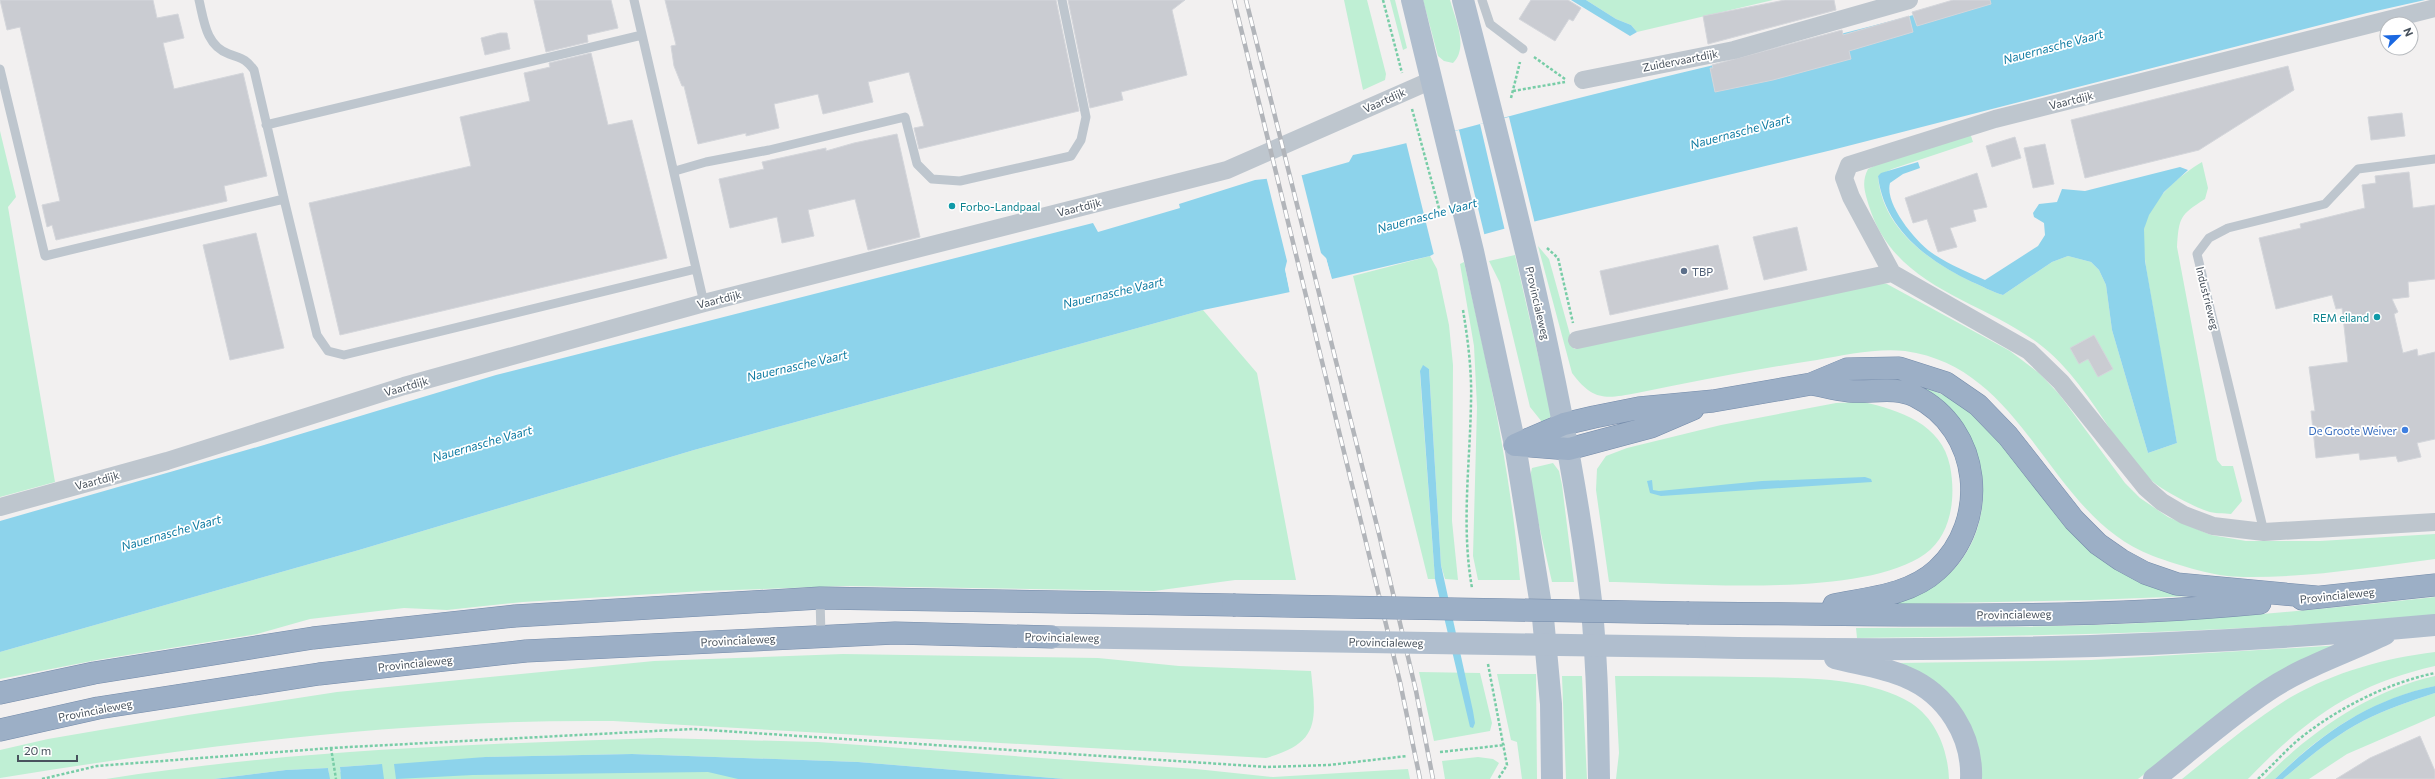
<svg xmlns="http://www.w3.org/2000/svg" width="2435" height="779" viewBox="0 0 2435 779" font-family="Commissioner,sans-serif">
<rect width="100%" height="100%" fill="#f2f0f0"/>
<path fill="#bfefd4" fill-rule="evenodd" d="M1344 0H1367L1386 74 1385 80 1363 90Z
M1390 0H1395L1407 48 1403 50Z
M1423 0H1450C1455 19 1469 47 1453 63L1444 61 1438 56Z
M1586 0H1773L1637 32 1631 25 1616 19Z
M0 131 16 197 8 207 55 482 0 497Z
M1970 133 1973 142 1892 169 1878 176C1882 229 1929 261 1972 282 1982 286 1992 292 2003 295L2052 262 2068 256 2091 262 2099 270 2106 285 2112 330 2148 453 2177 443C2168 396 2160 349 2152 302 2148 278 2142 253 2144 229 2147 203 2181 174 2202 162L2208 188 2205 199C2180 215 2179 217 2177 247L2217 460 2222 466H2233L2242 501 2231 514C2224 513 2214 514 2207 511 2192 506 2164 491 2152 481 2138 470 2127 453 2117 439 2095 407 2074 372 2043 347 1983 299 1895 290 1869 206 1865 192 1861 183 1868 169L1889 159Z
M1538 246 1549 259 1574 349 1877 282 1887 284 2010 351 2039 373 2059 394 2125 483 2140 498 2168 517 2211 535 2246 541H2320L2435 534V559C2372 567 2308 578 2244 577 2215 577 2181 566 2153 556 2047 516 2028 368 1905 351 1876 348 1845 355 1817 360 1756 369 1697 381 1637 393 1605 399 1593 401 1572 373Z
M1515 255 1552 416 1542 422 1530 407 1500 283 1489 261Z
M1430 256 1437 269 1449 325 1453 365 1452 521 1458 580 1445 579 1441 565 1429 369 1423 366 1420 374 1435 579H1428L1353 276Z
M1464 262C1488 367 1511 472 1520 580H1478L1473 556 1477 407 1474 346 1460 264Z
M1203 310 1257 373 1296 580H1235L1154 591 847 586 703 591 523 602 447 610 404 608 310 619 257 634 97 660 0 679V652L359 550 694 450Z
M1915 383 1948 397 1974 415 2004 446 2052 510 2192 596 2091 600 1897 604V602C1913 597 1928 591 1941 581 1986 547 1995 479 1967 432 1960 420 1927 397 1914 386Z
M1863 402C1899 410 1942 424 1950 466 1956 496 1952 535 1925 554 1862 599 1688 583 1609 582L1596 490 1597 469 1606 456 1627 448 1721 425 1836 403Z
M1553 463 1559 471 1562 485 1574 582H1552L1529 481 1532 468Z
M2435 597V615C2243 632 2050 636 1857 638L1856 628C1951 627 2045 628 2140 623 2239 617 2337 608 2435 597Z
M2343 645 2228 709 2138 779H1980L1976 743 1898 663 2091 660Z
M2435 652V666C2352 685 2306 719 2248 779H2182C2217 751 2252 721 2291 697 2335 672 2385 658 2435 652Z
M843 654 1098 658 1179 666 1311 671C1316 720 1321 743 1266 758L613 721C406 719 204 745 0 778V750L48 739 188 715 337 692 654 661Z
M1419 672 1480 673 1492 723 1490 731 1434 741Z
M1497 674H1536L1537 779H1522L1517 742 1511 740Z
M1562 676H1582L1587 779H1566Z
M1615 676C1660 676 1706 676 1751 677 1801 678 1867 676 1911 703 1937 720 1948 751 1949 779H1616L1619 753Z
M2435 676V686C2369 701 2322 732 2275 779H2264C2311 731 2369 691 2435 676Z
M2435 693V716L2347 754 2309 779H2283C2308 758 2334 736 2363 721 2386 709 2411 701 2435 693Z
M660 738 818 742 1196 769 1273 777 1408 769 1410 779H1065L858 762 632 754 485 757 445 764 979 779H250L329 773 328 768 286 770 214 779H106C289 750 475 744 660 738ZM382 764 340 772V767Z
M1478 757 1493 759 1499 763 1490 779H1445L1442 761Z"/>
<path fill="#8dd3eb" d="M1571 0H1586L1616 19 1631 25 1637 32 1630 36Z
M1967 0H2425L2367 13 1832 150 1507 228 1456 242 1430 256 1332 279 1326 258 1285 269 1290 292 1203 310 694 450 359 550 0 652V521L264 445 496 375 1093 223 1098 232 1180 208 1179 204 1255 180 1303 175 1349 162 1353 155C1432 139 1509 115 1587 96 1714 64 1842 36 1967 0Z
M1918 162 1920 168 1903 174 1890 183C1884 204 1917 244 1935 255 1950 265 1968 272 1985 280L2038 246 2045 235 2044 223 2034 217 2033 213 2039 204 2057 202 2062 189 2085 191 2180 167 2188 170 2164 192 2149 215 2144 229 2145 261 2177 443 2148 453 2112 330 2106 285 2099 270 2091 262 2068 256 2052 262 2003 295C1992 292 1982 286 1972 282 1928 261 1884 229 1878 176L1881 173Z
M1423 365 1429 369 1441 565 1473 711 1475 723 1473 728 1470 727 1435 579 1420 371Z
M1865 477 1871 479 1872 482 1661 496 1650 493 1647 481 1652 480 1653 490 1659 491 1762 481Z
M2435 686V693C2411 701 2386 709 2363 721 2334 736 2308 758 2283 779H2275C2322 733 2369 700 2435 686Z
M632 754 858 762 1065 779H738L708 772 473 775 396 779 394 764 485 757Z
M382 764 384 779H341L340 767Z
M328 768 330 779H214L286 770Z"/>
<path fill="#f2f0f0" d="M1509 117 1535 224 1505 231 1480 124Z
M1459 130 1485 237 1457 244 1434 255 1406 142Z
M1301 173 1321 253 1326 258 1332 281 1330 280 1325 260 1287 270 1292 291 1290 294 1285 269 1287 261 1266 176Z"/>
<path fill="#caccd2" stroke="#d4d6db" d="M0 0H153L157 18 178 14 184 38 163 43 174 89 243 73 267 176 224 186 227 201 56 240 52 225 47 227 42 205 60 201 20 27 7 30Z
M534 0H611L618 28 587 35 588 42 546 52Z
M665 0H1056L1079 111 919 149 914 128 924 126 909 72 868 82 873 102 823 114 818 94 774 104 779 128 746 136V133L698 144 684 86H682L674 66 671 46 676 45Z
M1068 0H1185L1172 10 1187 75 1121 92 1123 100 1090 108Z
M1531 0H1568L1581 8 1573 21 1569 19 1555 41 1519 19Z
M1785 0H1834L1836 10 1708 44 1703 16Z
M1953 0H1990L1991 4 1917 26 1912 12Z
M1909 16 1913 32 1849 51 1851 59 1773 80 1715 92 1710 68H1713L1712 65 1842 30 1843 35Z
M500 33H507L510 49 485 55 481 38Z
M591 53 608 125 632 120 667 258 340 335 309 203 471 166 460 117 530 101 524 73 550 67 549 63Z
M2288 66 2294 90 2199 150 2085 178 2071 120Z
M2402 113 2405 136 2371 140 2368 117Z
M897 134 920 237 868 250 855 199 808 210 814 236 782 243 777 217 730 228 719 179 764 169 762 162 826 148V151L854 143Z
M2015 137 2021 158 1992 167 1986 146Z
M2045 144 2054 184 2033 188 2024 148Z
M2409 172 2413 208 2435 205V279L2408 282 2409 297 2392 299 2398 312 2394 314 2403 353 2417 349 2418 356 2435 352V439L2417 443 2421 457 2398 462 2396 456 2360 460 2359 453 2316 458 2311 411H2315L2309 367 2348 362 2342 308 2336 309 2332 295 2276 309 2259 238 2301 228 2300 224 2365 208 2362 185 2376 183 2375 176Z
M1977 173 1987 207 1973 210 1976 221 1950 228 1957 247 1938 252 1927 219 1913 223 1905 198Z
M1797 227 1807 270 1764 280 1753 237Z
M256 233 284 348 230 360 203 245Z
M1718 245 1728 289 1610 315 1600 271Z
M2094 335 2113 369 2098 377 2088 359 2079 364 2070 348Z
M2420 736 2435 771V779H2336L2370 758Z"/>
<g fill="none" stroke-linecap="round" stroke-linejoin="round">
<defs>
<path id="trunk" d="M1811 384C1823 386 1837 390 1849 391 1871 393 1895 386 1915 396 1982 429 1990 522 1937 570 1910 595 1869 598 1834 605
M1515 445 1564 424 1594 417 1639 408 1713 401 1811 384 1847 369 1899 368 1946 383 1978 405 2008 436 2074 520 2098 544 2121 560 2145 573 2177 584 2316 597
M1518 445 1569 449 1651 427 1693 409
M2302 599 2435 585
M1689 613C1879 614 2071 621 2260 603
M0 693 94 673 313 638 515 616 820 598 1233 605
M0 730 98 708 319 674 526 651 895 633 1052 637"/>
</defs>
<use href="#trunk" stroke="#748baa" stroke-width="23"/>
<path stroke="#78cda7" stroke-width="2.5" stroke-dasharray="3 2" stroke-linecap="butt" d="M1383 0 1402 73
M1534 57 1565 79
M1513 91 1565 82
M1511 98 1520 62
M1412 109 1440 212
M1547 248 1558 258 1573 323
M1463 310C1468 340 1472 372 1471 402 1470 465 1461 526 1472 588
M1488 664 1507 765 1498 779
M331 748 336 779
M1440 752 1505 745
M42 779 97 766 331 748 693 729 1267 767 1329 765 1407 756
M2258 779C2272 766 2284 752 2298 740 2336 709 2387 683 2435 673"/>
<path stroke="#bec6ce" stroke-width="9" d="M634 0 704 303
M1482 0 1490 24 1523 49
M0 69 45 256 284 199 254 70C245 58 242 59 229 54 206 46 204 21 199 0
M266 125 642 35
M675 171 706 162 769 150 905 117 917 164 932 179 960 181 1071 156 1081 140 1086 117 1062 0
M284 199 317 335 328 351 344 355 696 269
M2264 532 2197 254 2209 238 2228 228 2325 204 2358 169 2435 159
M820 598 821 636"/>
<path stroke="#bec6ce" stroke-width="18" d="M2435 8 1995 119 1849 165 1844 178 1851 197 1892 273 2029 351 2061 382 2146 488 2162 502 2184 515 2213 526 2264 532 2435 522
M1583 80 1734 50 1909 0
M1577 340 1892 273
M0 507 167 461 404 386 704 303 1227 170 1432 80"/>
<path stroke="#b0bece" stroke-width="22" d="M1412 0 1473 251 1515 445 1543 618 1551 704 1552 779
M1463 0C1512 191 1562 381 1588 576 1597 643 1598 712 1599 779
M1052 637 1239 640
M1695 647C1942 653 2189 648 2435 625
M1835 658C1858 664 1884 667 1906 677 1947 694 1973 736 1971 779
M2154 779C2191 750 2228 717 2267 691 2304 666 2346 653 2385 634"/>
<use href="#trunk" stroke="#9cafc6" stroke-width="22"/>
<defs>
<path id="rail" d="M1234 0 1400 682 1420 779
M1246 0 1379 534 1416 691 1433 779"/>
</defs>
<use href="#rail" stroke="#b2b5ba" stroke-width="4.5"/>
<use href="#rail" stroke="#fff" stroke-width="3" stroke-dasharray="9" stroke-linecap="butt"/>
<defs>
<path id="trunk-bridge" d="M1233 605 1689 613"/>
</defs>
<use href="#trunk-bridge" stroke="#748baa" stroke-width="23" stroke-linecap="butt"/>
<path stroke="#b0bece" stroke-width="22" d="M1239 640 1695 647"/>
<use href="#trunk-bridge" stroke="#9cafc6" stroke-width="22"/>
</g>
<g fill="#0f9aa8" stroke="#fff" stroke-width="1.5">
<circle cx="952" cy="206" r="4"/>
<circle cx="2377" cy="317" r="4"/>
</g>
<circle fill="#5c6f8a" stroke="#fff" stroke-width="1.5" cx="1684" cy="271" r="4"/>
<circle fill="#3f7fe0" stroke="#fff" stroke-width="1.5" cx="2405" cy="430" r="4"/>
<g text-anchor="middle" dominant-baseline="central" stroke-width="3.5" stroke-linejoin="round" paint-order="stroke">
<g font-size="11" fill="#48525d" stroke="#fff">
<text transform="translate(1680 60) rotate(-11)">Zuidervaartdijk</text>
<text transform="translate(1384 100) rotate(-24)">Vaartdijk</text>
<text transform="translate(2071 100) rotate(-14)">Vaartdijk</text>
<text transform="translate(1079 207) rotate(-14)">Vaartdijk</text>
<text transform="translate(2208 298) rotate(76)">Industrieweg</text>
<text transform="translate(719 299) rotate(-14)">Vaartdijk</text>
<text transform="translate(1538 303) rotate(77)">Provincialeweg</text>
<text transform="translate(406 386) rotate(-16)">Vaartdijk</text>
<text transform="translate(97 480) rotate(-15)">Vaartdijk</text>
<text transform="translate(2337 595) rotate(-6)">Provincialeweg</text>
<text transform="translate(2014 614) rotate(-1)">Provincialeweg</text>
<text transform="translate(1062 637) rotate(1)">Provincialeweg</text>
<text transform="translate(738 640) rotate(-3)">Provincialeweg</text>
<text transform="translate(1386 642) rotate(1)">Provincialeweg</text>
<text transform="translate(415 663) rotate(-6)">Provincialeweg</text>
<text transform="translate(95 710) rotate(-11)">Provincialeweg</text>
</g>
<g font-size="11" fill="#0d838f" stroke="#fff" text-anchor="start">
<text x="960" y="206">Forbo-Landpaal</text>
<text x="2369" y="317" text-anchor="end">REM eiland</text>
</g>
<g font-size="11" fill="#4e5e75" stroke="#fff" text-anchor="start">
<text x="1692" y="271">TBP</text>
</g>
<g font-size="11" fill="#366cbe" stroke="#fff" text-anchor="end">
<text x="2397" y="430">De Groote Weiver</text>
</g>
<g font-size="12" font-style="italic" fill="#0e7ba2" stroke="#fff">
<text transform="translate(2053 46) rotate(-15)">Nauernasche Vaart</text>
<text transform="translate(1740 131) rotate(-15)">Nauernasche Vaart</text>
<text transform="translate(1427 215) rotate(-15)">Nauernasche Vaart</text>
<text transform="translate(1113 292) rotate(-13)">Nauernasche Vaart</text>
<text transform="translate(797 365) rotate(-13)">Nauernasche Vaart</text>
<text transform="translate(482 443) rotate(-16)">Nauernasche Vaart</text>
<text transform="translate(171 532) rotate(-16)">Nauernasche Vaart</text>
</g>
</g>
<g transform="translate(2399 36) rotate(67)"><circle r="19" fill="#ffffff" stroke="#b6babe"/>
<path d="M0-3L7 15L0 10L-7 15Z" fill="#1b68e1"/>
<text y="-6" font-size="11" font-weight="bold" text-anchor="middle" fill="#48525d">N</text>
</g>
<path d="M18 755v6h59v-6" fill="none" stroke="#48525d" stroke-width="2"/>
<text x="24" y="755" font-size="12" fill="#48525d" stroke="#ffffff" stroke-width="3" paint-order="stroke">20 m</text>
</svg>
